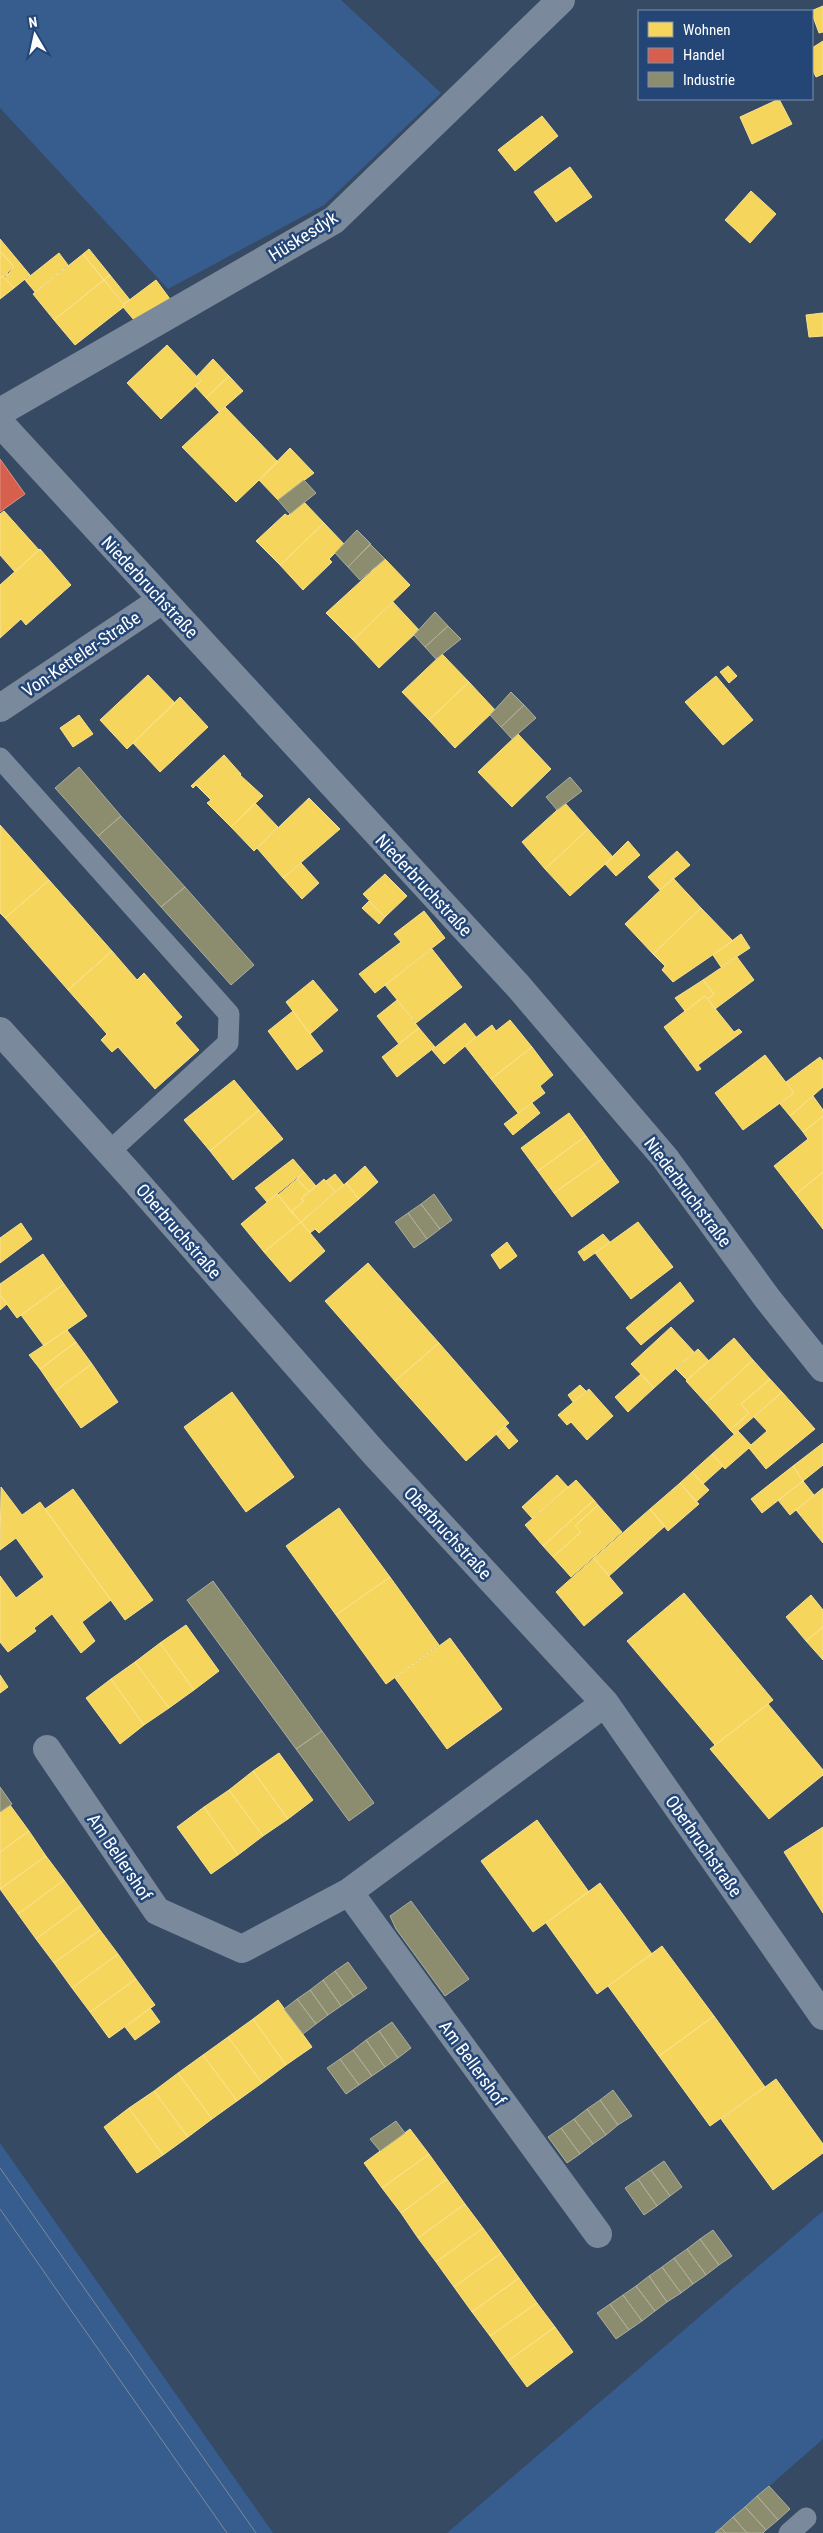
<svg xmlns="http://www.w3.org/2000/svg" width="823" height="2533" viewBox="0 0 823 2533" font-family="'Roboto Condensed',sans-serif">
<rect width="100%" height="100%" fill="#364a64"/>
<path fill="#375c8e" d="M0 0H341L441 93 324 205 168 289 0 108Z
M0 2143 273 2533H0Z
M823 2211V2439L716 2533H447Z"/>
<path fill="#f6d55c" stroke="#f9e28d" d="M823 6V32L819 33 811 11Z
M823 41V74L816 77 812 69V48Z
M779 99 792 124 752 144 740 117Z
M542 116 558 136 515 171 498 150Z
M570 167 592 197 556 222 534 192Z
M751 191 776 214 750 243 725 220Z
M0 239 30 275 14 288 5 278 14 267 0 251Z
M89 249 110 275 104 280 83 254Z
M0 251 14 267 7 273 8 275 0 278Z
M59 253 68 265 35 292 25 280Z
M83 254 104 280 54 320 33 294Z
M110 275 130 300 124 304 104 280Z
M3 276 14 288 0 299V278Z
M104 280 125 306 75 345 54 320Z
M156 280 170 299 134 320 123 307 124 304Z
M823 313V336L809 337 806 315Z
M167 345 201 381 161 419 127 383Z
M213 359 229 376 206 398 195 386 201 381 197 376Z
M229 376 243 391 219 412 206 398Z
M225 407 278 462 236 502 182 447Z
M290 448 314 473 278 500 259 480Z
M303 501 324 523 280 565 256 541 285 514 288 516Z
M4 511 39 550 15 572 0 555V514Z
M324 523 344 544 329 559 332 562 303 590 280 565Z
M40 549 71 585 26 625 21 619 0 638V585Z
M385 559 410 585 353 640 326 613Z
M393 602 419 630 379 668 353 640Z
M442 654 469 682 429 720 402 692Z
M728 666 737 676 729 683 720 672Z
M148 675 175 703 127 749 100 720Z
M716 676 753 720 723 745 685 702Z
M469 682 495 710 455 748 429 720Z
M180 697 208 727 160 772 133 743Z
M79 715 93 734 73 747 60 728Z
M518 734 551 769 512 807 478 772Z
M224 755 241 774 240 775 263 796 231 827 207 803 211 800 196 785 193 788 191 786Z
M309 798 340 829 283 878 257 848Z
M255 803 278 827 254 851 231 827Z
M565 803 588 829 545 869 522 842Z
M0 825 49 880 5 918 0 913Z
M588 829 613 857 570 896 545 869Z
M628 841 640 855 616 876 605 864Z
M677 851 690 865 660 890 648 877Z
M301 863 319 883 302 899 283 878Z
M385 874 407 896 385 917 363 894Z
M673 878 701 908 653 954 625 924Z
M49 880 112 951 68 990 5 918Z
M369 901 385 917 379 924 362 908Z
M701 908 733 941 673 982 662 970 665 966 653 954Z
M424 911 445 938 375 993 359 974 401 942 394 934Z
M741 934 750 948 721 967 713 955Z
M432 949 462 987 416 1023 385 985Z
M112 951 137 980 144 973 182 1017 175 1023 199 1050 155 1089 118 1047 112 1052 101 1040 107 1034 68 990Z
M737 957 754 980 715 1009 708 999 714 994 703 980Z
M313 980 338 1010 310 1034 286 1002Z
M703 980 714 994 708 999 705 996 685 1011 675 998Z
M705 996 734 1032 739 1029 742 1032 698 1065 701 1069 697 1071 664 1027Z
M397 1000 419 1028 399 1044 377 1016Z
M293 1011 323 1051 297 1070 268 1031Z
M510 1020 532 1047 491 1079 465 1046 492 1025 496 1031Z
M465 1023 476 1037 444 1064 432 1050Z
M419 1028 435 1047 397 1077 382 1057Z
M532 1047 553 1075 540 1086 545 1093 518 1113 491 1079Z
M765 1055 794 1093 743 1130 715 1093Z
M820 1057 823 1061V1087L790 1116 780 1104 794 1093 786 1082Z
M234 1080 259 1110 210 1151 184 1120Z
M813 1096 823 1110V1116L803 1132 790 1116Z
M532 1103 540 1113 513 1135 504 1124Z
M259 1110 283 1139 233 1180 210 1151Z
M569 1113 586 1136 538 1171 521 1148Z
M823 1116V1172L796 1194 774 1166 808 1139 803 1132Z
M586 1136 602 1159 554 1193 538 1171Z
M293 1159 304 1172 267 1202 255 1188Z
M602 1159 619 1182 572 1217 554 1193Z
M365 1166 378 1182 359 1199 346 1183Z
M304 1172 316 1186 309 1192 297 1179Z
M823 1172V1229L796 1194Z
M335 1174 344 1185 335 1192 326 1181Z
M297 1179 309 1192 301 1199 304 1201 291 1212 278 1195Z
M324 1179 335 1192 301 1222 291 1212 304 1201 301 1199Z
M346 1183 359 1199 319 1233 315 1229 310 1233 301 1222Z
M277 1194 301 1222 264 1252 241 1224Z
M301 1222 325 1251 290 1282 264 1252Z
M638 1222 673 1267 631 1299 595 1253Z
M21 1223 32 1239 0 1263V1238Z
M603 1234 610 1242 584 1261 578 1252Z
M507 1242 517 1256 500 1269 491 1255Z
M43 1254 64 1284 17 1318 0 1295V1284Z
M368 1263 439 1343 395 1381 325 1301Z
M680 1282 694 1301 641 1345 626 1328Z
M64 1284 87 1316 44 1346 21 1315Z
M0 1295 7 1304 0 1310Z
M671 1327 694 1352 654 1388 631 1364Z
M67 1330 76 1342 40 1369 29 1355Z
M734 1338 753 1360 706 1403 686 1381Z
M76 1342 92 1364 55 1391 40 1369Z
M439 1343 509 1423 466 1461 395 1381Z
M698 1349 709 1361 687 1380 676 1369Z
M753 1360 770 1379 741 1404 749 1413 730 1430 706 1403Z
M92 1364 118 1402 81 1428 55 1391Z
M641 1374 654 1388 628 1412 615 1397Z
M770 1379 782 1392 734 1434 730 1430 749 1413 741 1404Z
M580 1385 586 1391 573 1402 568 1395Z
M589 1389 613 1416 587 1440 571 1422 567 1425 558 1415Z
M232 1392 294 1477 246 1512 184 1427Z
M782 1392 815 1429 766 1469 749 1448 725 1469 712 1454 738 1431 751 1445 767 1431 754 1417Z
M505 1426 518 1441 509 1449 496 1434Z
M823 1443V1465L803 1481 793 1466Z
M712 1454 723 1466 703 1484 692 1472Z
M793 1466 803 1481 762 1513 751 1499Z
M692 1472 709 1490 696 1502 680 1483Z
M557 1475 568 1487 532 1518 522 1507Z
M576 1480 594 1500 543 1546 525 1525Z
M803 1481 814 1495 790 1515 778 1500Z
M680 1483 699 1504 668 1531 650 1509Z
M1 1487 22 1515 40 1502 111 1600 82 1622 95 1641 81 1653 52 1614 34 1628 36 1631 8 1652 0 1642V1576L16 1598 44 1577 16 1538 0 1550Z
M823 1488V1543L796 1510Z
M73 1489 153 1600 125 1620 45 1509Z
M594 1500 598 1505 575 1526 581 1532 553 1557 543 1546Z
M598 1505 622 1532 571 1577 553 1557 581 1532 575 1526Z
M339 1508 390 1577 336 1615 286 1546Z
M650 1509 665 1526 609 1576 594 1558Z
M594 1558 623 1593 584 1626 556 1592Z
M390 1577 439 1645 386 1684 336 1615Z
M684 1593 773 1700 715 1745 627 1641Z
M811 1595 823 1610V1627L806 1641 786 1617Z
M186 1625 219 1671 194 1690 160 1643Z
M823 1627V1660L806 1641Z
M450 1638 502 1709 447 1749 395 1678Z
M160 1643 194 1690 169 1708 135 1662Z
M135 1662 169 1708 144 1725 111 1679Z
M0 1675 8 1687 0 1693Z
M111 1679 144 1725 120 1744 86 1698Z
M768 1704 823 1770V1775L769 1819 710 1749Z
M279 1753 313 1800 288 1819 253 1771Z
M253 1771 288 1819 263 1836 229 1790Z
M229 1790 263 1836 238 1855 204 1807Z
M10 1805 29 1831 0 1852V1812Z
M204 1807 238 1855 211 1874 177 1827Z
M537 1820 589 1892 533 1932 481 1861Z
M823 1827V1913L784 1852Z
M29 1831 46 1856 0 1889V1852Z
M46 1856 64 1880 18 1914 0 1889Z
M64 1880 82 1905 36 1939 18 1914Z
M600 1883 652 1954 597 1994 546 1923Z
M82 1905 100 1930 54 1963 36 1939Z
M100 1930 118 1954 72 1988 54 1963Z
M662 1946 714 2016 659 2056 608 1986Z
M118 1954 136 1979 90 2012 72 1988Z
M136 1979 155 2005 109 2038 90 2012Z
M278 2000 312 2047 286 2065 253 2019Z
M150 2008 160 2022 135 2040 125 2027Z
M714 2016 765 2087 710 2126 659 2056Z
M253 2019 286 2065 262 2083 228 2037Z
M228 2037 262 2083 237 2101 203 2055Z
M203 2055 237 2101 212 2119 178 2073Z
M178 2073 212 2119 188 2137 154 2091Z
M776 2079 823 2144V2153L773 2190 721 2119Z
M154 2091 188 2137 163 2155 129 2108Z
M129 2108 163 2155 137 2173 104 2127Z
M410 2129 429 2154 382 2188 364 2163Z
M429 2154 447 2179 401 2213 382 2188Z
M447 2179 465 2204 418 2238 401 2213Z
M465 2204 483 2228 436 2262 418 2238Z
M483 2228 501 2253 454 2287 436 2262Z
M501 2253 519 2278 472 2312 454 2287Z
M519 2278 537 2303 490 2336 472 2312Z
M537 2303 555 2327 508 2361 490 2336Z
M555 2327 573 2352 527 2387 508 2361Z"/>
<path fill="#d6604d" stroke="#e29082" d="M0 459 25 494 0 512Z"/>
<path fill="#8c8c6e" stroke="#aeae9a" d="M304 480 316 493 290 514 278 500Z
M357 530 371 544 348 567 335 553Z
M370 544 385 559 360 580 348 567Z
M435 612 448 626 425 647 414 635Z
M448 626 461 639 436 659 425 647Z
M511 692 524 705 501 727 490 715Z
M524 705 536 718 512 739 501 727Z
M79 767 121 816 98 836 55 788Z
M570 777 582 791 557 810 546 797Z
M121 816 185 887 161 907 98 836Z
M185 887 254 965 231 985 161 907Z
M434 1194 452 1220 440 1229 421 1204Z
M421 1204 440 1229 427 1239 408 1213Z
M408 1213 427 1239 414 1248 395 1222Z
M213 1581 322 1731 296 1749 187 1600Z
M322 1731 374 1803 349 1821 296 1749Z
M0 1787 12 1804 0 1812Z
M411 1901 469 1979 445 1996 396 1929 390 1916Z
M348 1962 367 1988 354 1997 335 1971Z
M335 1971 354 1997 341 2006 323 1980Z
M323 1980 341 2006 328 2015 310 1990Z
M310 1990 328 2015 316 2024 297 1999Z
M297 1999 316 2024 303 2034 284 2009Z
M392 2022 411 2048 398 2058 379 2031Z
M379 2031 398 2058 385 2067 366 2040Z
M366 2040 385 2067 372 2076 353 2050Z
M353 2050 372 2076 359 2085 340 2059Z
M340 2059 359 2085 346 2094 327 2068Z
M613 2090 632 2116 618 2125 600 2100Z
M600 2100 618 2125 606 2135 587 2109Z
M587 2109 606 2135 593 2144 574 2119Z
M574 2119 593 2144 580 2154 561 2128Z
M396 2121 405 2133 380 2151 370 2139Z
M561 2128 580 2154 567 2163 548 2137Z
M664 2161 682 2187 670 2196 651 2170Z
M651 2170 670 2196 657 2206 638 2179Z
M638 2179 657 2206 644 2215 625 2188Z
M713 2230 732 2256 719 2265 700 2239Z
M700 2239 719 2265 706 2275 687 2249Z
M687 2249 706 2275 693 2284 674 2258Z
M674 2258 693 2284 681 2293 662 2267Z
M662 2267 681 2293 667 2302 649 2276Z
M649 2276 667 2302 655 2311 636 2286Z
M636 2286 655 2311 642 2321 623 2295Z
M623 2295 642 2321 629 2330 610 2304Z
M610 2304 629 2330 616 2339 597 2313Z
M769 2486 790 2509 778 2520 757 2496Z
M757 2496 778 2520 766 2530 745 2507Z
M745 2507 766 2530 763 2533H747L733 2517Z
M733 2517 747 2533H726L721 2528Z
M721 2528 726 2533H715Z"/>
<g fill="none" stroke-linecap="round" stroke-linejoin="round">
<path stroke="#7a899b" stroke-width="21" d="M0 758 229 1014 228 1043 109 1152
M789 2533 806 2518"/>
<path stroke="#7a899b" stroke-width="28" d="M0 412 334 220 561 0
M0 423 519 987 665 1158 767 1298 823 1368
M0 708 162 600
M0 1031 131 1176 374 1453 605 1703 823 2016
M47 1749 157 1911 242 1949 349 1892 605 1703
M349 1892 598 2234"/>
<path stroke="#7c8a9b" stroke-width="1" d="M0 2168 256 2533
M0 2209 227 2533"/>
</g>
<g text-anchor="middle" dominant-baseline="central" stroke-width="5" stroke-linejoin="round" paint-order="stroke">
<g font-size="18" fill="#fff" stroke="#234677">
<text transform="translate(303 236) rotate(-32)">Hüskesdyk</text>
<text transform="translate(150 587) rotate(47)">Niederbruchstraße</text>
<text transform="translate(81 654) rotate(-34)">Von-Ketteler-Straße</text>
<text transform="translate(424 885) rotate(47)">Niederbruchstraße</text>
<text transform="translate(688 1192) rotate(53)">Niederbruchstraße</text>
<text transform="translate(179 1231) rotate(49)">Oberbruchstraße</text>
<text transform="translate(448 1533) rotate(47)">Oberbruchstraße</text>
<text transform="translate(704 1846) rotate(55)">Oberbruchstraße</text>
<text transform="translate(120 1857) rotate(56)">Am Bellershof</text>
<text transform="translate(473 2063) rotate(54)">Am Bellershof</text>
</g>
</g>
<rect x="638" y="10" width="175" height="90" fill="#234677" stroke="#7b90ad"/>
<rect x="648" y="22" width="25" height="15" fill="#f6d55c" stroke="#7b90ad"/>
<text x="683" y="35" font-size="15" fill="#ffffff">Wohnen</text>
<rect x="648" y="48" width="25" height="15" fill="#d6604d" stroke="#7b90ad"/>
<text x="683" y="60" font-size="15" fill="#ffffff">Handel</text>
<rect x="648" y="72" width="25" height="15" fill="#8c8c6e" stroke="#7b90ad"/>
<text x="683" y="85" font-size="15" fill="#ffffff">Industrie</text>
<g transform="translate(35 35) rotate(351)" stroke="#234677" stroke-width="4" paint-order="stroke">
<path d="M0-4L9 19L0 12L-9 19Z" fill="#ffffff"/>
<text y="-8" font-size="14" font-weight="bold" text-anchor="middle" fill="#ffffff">N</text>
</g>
</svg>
